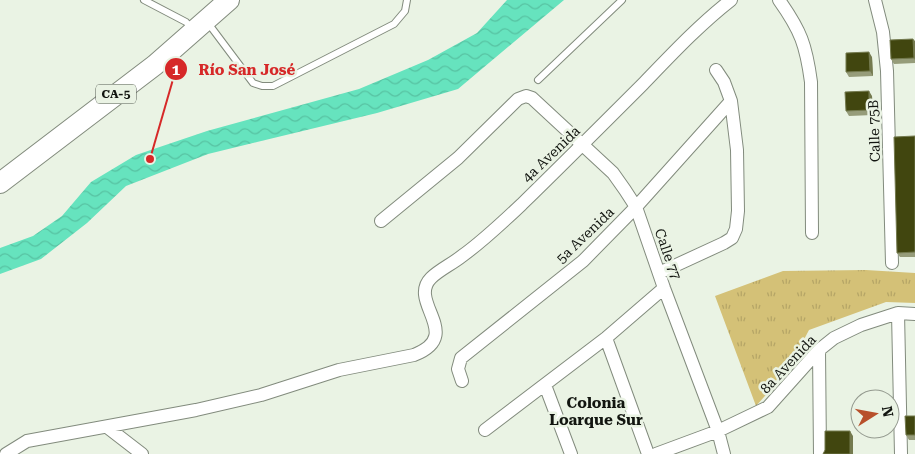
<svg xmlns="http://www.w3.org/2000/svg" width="915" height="454" viewBox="0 0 915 454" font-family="'Roboto Serif',serif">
<defs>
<pattern id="grass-tufts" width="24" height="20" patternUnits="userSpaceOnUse" patternTransform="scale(1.25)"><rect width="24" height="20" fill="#d4c177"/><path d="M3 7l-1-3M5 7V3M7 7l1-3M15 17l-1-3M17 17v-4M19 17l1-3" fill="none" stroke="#b5a566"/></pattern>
<pattern id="water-waves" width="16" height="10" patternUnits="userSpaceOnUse" patternTransform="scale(1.25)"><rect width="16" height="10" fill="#66e3be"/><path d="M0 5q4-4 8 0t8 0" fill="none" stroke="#57c2a2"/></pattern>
</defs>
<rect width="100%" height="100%" fill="#eaf3e4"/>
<path fill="url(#grass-tufts)" d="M866 270 915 273V303L886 302 809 330 788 370 756 406 715 296 783 271Z"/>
<path fill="url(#water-waves)" d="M507 0H564L458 89 377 113 208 154 126 186 87 223 41 259 0 274V248L33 236 62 216 91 182 136 155 207 131 359 89 428 60 477 33Z"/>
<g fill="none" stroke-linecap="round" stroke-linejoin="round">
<defs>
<path id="service" d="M144 0 186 22 192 28
M208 23 253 83 262 86H273L394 24 405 11 407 0
M538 80 622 0"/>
<path id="minor" d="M779 0C801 31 806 45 811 82L812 233
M875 0 883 32 887 71 892 263
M381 221 458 158 518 99 526 96 532 98 613 173 625 190 636 207 664 288 718 431 724 454
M659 273 724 243 732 238 736 229 738 211 737 150 731 101 724 82 716 70
M898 313 901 454
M606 338 648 454
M819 350 820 454
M462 381 458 369 461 358 583 261 636 207 731 101
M545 385 571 454
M107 427 142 454
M485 430 606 338 664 288
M6 454 27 441 196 410 261 395 339 370 414 355C465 335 407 302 431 278 439 270 452 264 462 256 483 241 503 222 522 204 563 164 603 124 643 84 671 55 699 25 731 0
M656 454 718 431 768 407 819 350 834 338 861 325 898 313 915 314"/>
<path id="trunk" d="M0 183 155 65 229 0"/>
</defs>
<use href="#service" stroke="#828b7d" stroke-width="8"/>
<use href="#minor" stroke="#828b7d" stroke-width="14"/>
<use href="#trunk" stroke="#828b7d" stroke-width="22"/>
<use href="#service" stroke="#fff" stroke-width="6"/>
<use href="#minor" stroke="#fff" stroke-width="12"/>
<use href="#trunk" stroke="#fff" stroke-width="20"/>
</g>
<path fill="#969c7a" d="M915 41V63L894 64 891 59Z
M872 57 873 76 849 77 846 72Z
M872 96 873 115 849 116 846 111Z
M915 136V257H900L897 253Z
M915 416V440H909L906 435Z"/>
<path fill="#747a4f" d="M913 39 915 41V60L914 58Z
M869 52 872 57 873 76 870 71Z
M869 91 872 96 873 115 869 110Z
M850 431 853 436V454H850Z"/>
<path fill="#41460f" stroke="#747a4f" d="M913 39 914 58 891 59 890 40Z
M869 52 870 71 846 72V53Z
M869 91V110L846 111 845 92Z
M915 136V252L897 253 894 137Z
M905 416H915V435H906Z
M825 431H850V454H823L825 450Z"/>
<g text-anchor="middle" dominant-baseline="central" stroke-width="5" stroke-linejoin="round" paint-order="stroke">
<rect fill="#eaf3e4" stroke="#535850" stroke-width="1" x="96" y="84.5" width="40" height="19" rx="4"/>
<g font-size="12" font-weight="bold" fill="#121510">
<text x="116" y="94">CA-5</text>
</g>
<g font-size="14" fill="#121510" stroke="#eaf3e4">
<text transform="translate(874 131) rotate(-92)">Calle 75B</text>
<text transform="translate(551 154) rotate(-44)">4a Avenida</text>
<text transform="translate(585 235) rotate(-44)">5a Avenida</text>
<text transform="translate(668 254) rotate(71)">Calle 77</text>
<text transform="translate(788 364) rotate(-47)">8a Avenida</text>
</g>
<g font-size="15" font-weight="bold" fill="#121510" stroke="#eaf3e4">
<text x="596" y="403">Colonia<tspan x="596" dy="17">Loarque Sur</tspan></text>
</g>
</g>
<path fill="none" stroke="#d62828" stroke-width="2" d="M150 159L176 69"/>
<g fill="#d62828" stroke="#eaf3e4" stroke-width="2">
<circle cx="150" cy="159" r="5"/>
<circle cx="176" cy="69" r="12"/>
</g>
<g font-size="15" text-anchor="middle" font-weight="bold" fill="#fff">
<text x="176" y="75">1</text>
</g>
<g font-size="15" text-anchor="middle" font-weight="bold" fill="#d62828" stroke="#eaf3e4" stroke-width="5" stroke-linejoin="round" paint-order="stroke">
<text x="247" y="75">Río San José</text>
</g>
<g transform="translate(875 414) rotate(79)"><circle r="24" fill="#eaf3e4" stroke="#949a8f"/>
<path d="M0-4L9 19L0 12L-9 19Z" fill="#b8502b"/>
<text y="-8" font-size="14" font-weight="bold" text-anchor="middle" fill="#121510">N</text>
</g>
</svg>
